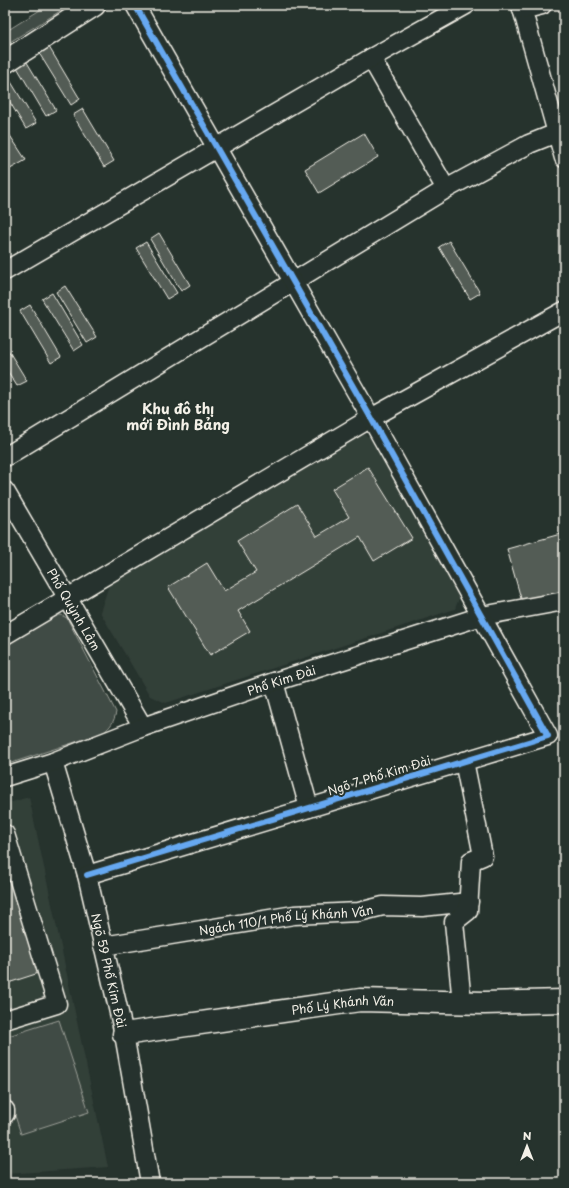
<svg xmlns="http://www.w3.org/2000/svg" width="569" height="1188" viewBox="0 0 569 1188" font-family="'Playpen Sans',sans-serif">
<rect width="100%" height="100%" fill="#26332d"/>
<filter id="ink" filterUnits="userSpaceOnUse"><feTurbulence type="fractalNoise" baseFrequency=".025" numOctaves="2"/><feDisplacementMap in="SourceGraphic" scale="8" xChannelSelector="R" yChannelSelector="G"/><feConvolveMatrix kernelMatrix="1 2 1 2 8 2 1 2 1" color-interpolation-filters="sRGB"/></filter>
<g filter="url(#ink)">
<path fill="#333f39" d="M356 431 374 439 462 590 455 609 166 703 150 696 100 612 109 585Z
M29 797 108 1167 5 1174V804Z"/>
<path fill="#414b45" stroke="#9a9e96" d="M48 5H70L5 45V32Z
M53 615H61L67 618 116 712C114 722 111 726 103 733L5 765V644Z
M59 1020 89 1112 21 1134 5 1085V1037Z"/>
<path fill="#525c55" stroke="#f4f1e8" d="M49 47 80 99 71 105 39 53Z
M25 59 56 110 46 116 15 64Z
M5 72 36 123 26 129 5 94Z
M83 109 114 161 104 167 73 115Z
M5 128 26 160 5 172Z
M364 133 378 157 319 193 305 169Z
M159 233 190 285 181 291 150 239Z
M449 241 480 293 470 299 439 247Z
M146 242 177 293 167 299 136 248Z
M65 286 97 337 87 343 56 292Z
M52 293 83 345 74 351 42 299Z
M30 305 61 357 51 363 20 311Z
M5 345 27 381 17 386 5 367Z
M368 467 412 538 374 561 360 537 238 611 250 631 210 655 168 587 207 563 224 591 256 572 237 541 297 504 317 536 349 517 332 489Z
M564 533V591L522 602 507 549Z
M5 860 42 972 5 984Z"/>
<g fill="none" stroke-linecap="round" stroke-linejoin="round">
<defs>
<g id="minor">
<path d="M521 5 564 158"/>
<path d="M522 10 542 5"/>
<path d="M371 58 446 189"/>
<path d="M5 271 371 58 466 5"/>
<path d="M5 457 446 189 529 144 564 130"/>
<path id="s1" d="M5 491 143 727"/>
<path d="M5 635 371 418 564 311"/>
<path d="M274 682 309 808"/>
<path id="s2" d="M53 762 87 875 124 1034 150 1183"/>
<path id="s3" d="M5 777 53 762 143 727 274 682 482 616 564 601"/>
<path d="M5 834 57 1004 5 1020"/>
<path d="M87 875 548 736 371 418 135 5"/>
<path id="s4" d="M103 946 294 915 359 912 383 906 422 907 469 902"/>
<path d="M462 1003 454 922 468 911 471 861 483 856 464 761"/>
<path d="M5 1110V1114"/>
</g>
<g id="major">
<path d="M5 62 94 5"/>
<path id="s5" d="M124 1034 360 1000 484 1003 564 1001"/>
</g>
</defs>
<use href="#minor" stroke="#f4f1e8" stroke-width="21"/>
<use href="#major" stroke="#f4f1e8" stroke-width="25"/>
<use href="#minor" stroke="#26332d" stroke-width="18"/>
<use href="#major" stroke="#26332d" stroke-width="22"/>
<defs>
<path id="cycleway" d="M87 875 548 736 371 418 135 5"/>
</defs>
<use href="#cycleway" stroke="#26332d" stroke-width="8"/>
<use href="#cycleway" stroke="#66a8f1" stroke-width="6"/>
</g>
</g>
<g text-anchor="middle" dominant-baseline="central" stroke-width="4" stroke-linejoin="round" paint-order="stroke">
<g font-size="12" fill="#f4f1e8" stroke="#26332d">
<text stroke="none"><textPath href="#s1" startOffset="137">Phố Quỳnh Lâm</textPath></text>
<text stroke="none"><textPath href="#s3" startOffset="293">Phố Kim Đài</textPath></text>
<text transform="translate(379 775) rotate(-17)">Ngõ 7 Phố Kim Đài</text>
<text stroke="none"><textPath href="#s4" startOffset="185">Ngách 110/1 Phố Lý Khánh Văn</textPath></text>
<text stroke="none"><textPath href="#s2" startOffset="216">Ngõ 59 Phố Kim Đài</textPath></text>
<text stroke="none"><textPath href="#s5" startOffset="221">Phố Lý Khánh Văn</textPath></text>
</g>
<g font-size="14" font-weight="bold" fill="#f4f1e8" stroke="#26332d">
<text x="178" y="408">Khu đô thị<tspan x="178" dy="16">mới Đình Bảng</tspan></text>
</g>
</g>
<rect width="569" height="1188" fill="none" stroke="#26332d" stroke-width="20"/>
<rect x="10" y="10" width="549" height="1168" fill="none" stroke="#f4f1e8" stroke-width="1.5" filter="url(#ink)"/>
<g transform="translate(527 1146)" stroke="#26332d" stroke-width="3" paint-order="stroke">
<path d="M0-3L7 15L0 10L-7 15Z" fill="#f4f1e8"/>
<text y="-6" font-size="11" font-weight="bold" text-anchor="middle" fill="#f4f1e8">N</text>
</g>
</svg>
